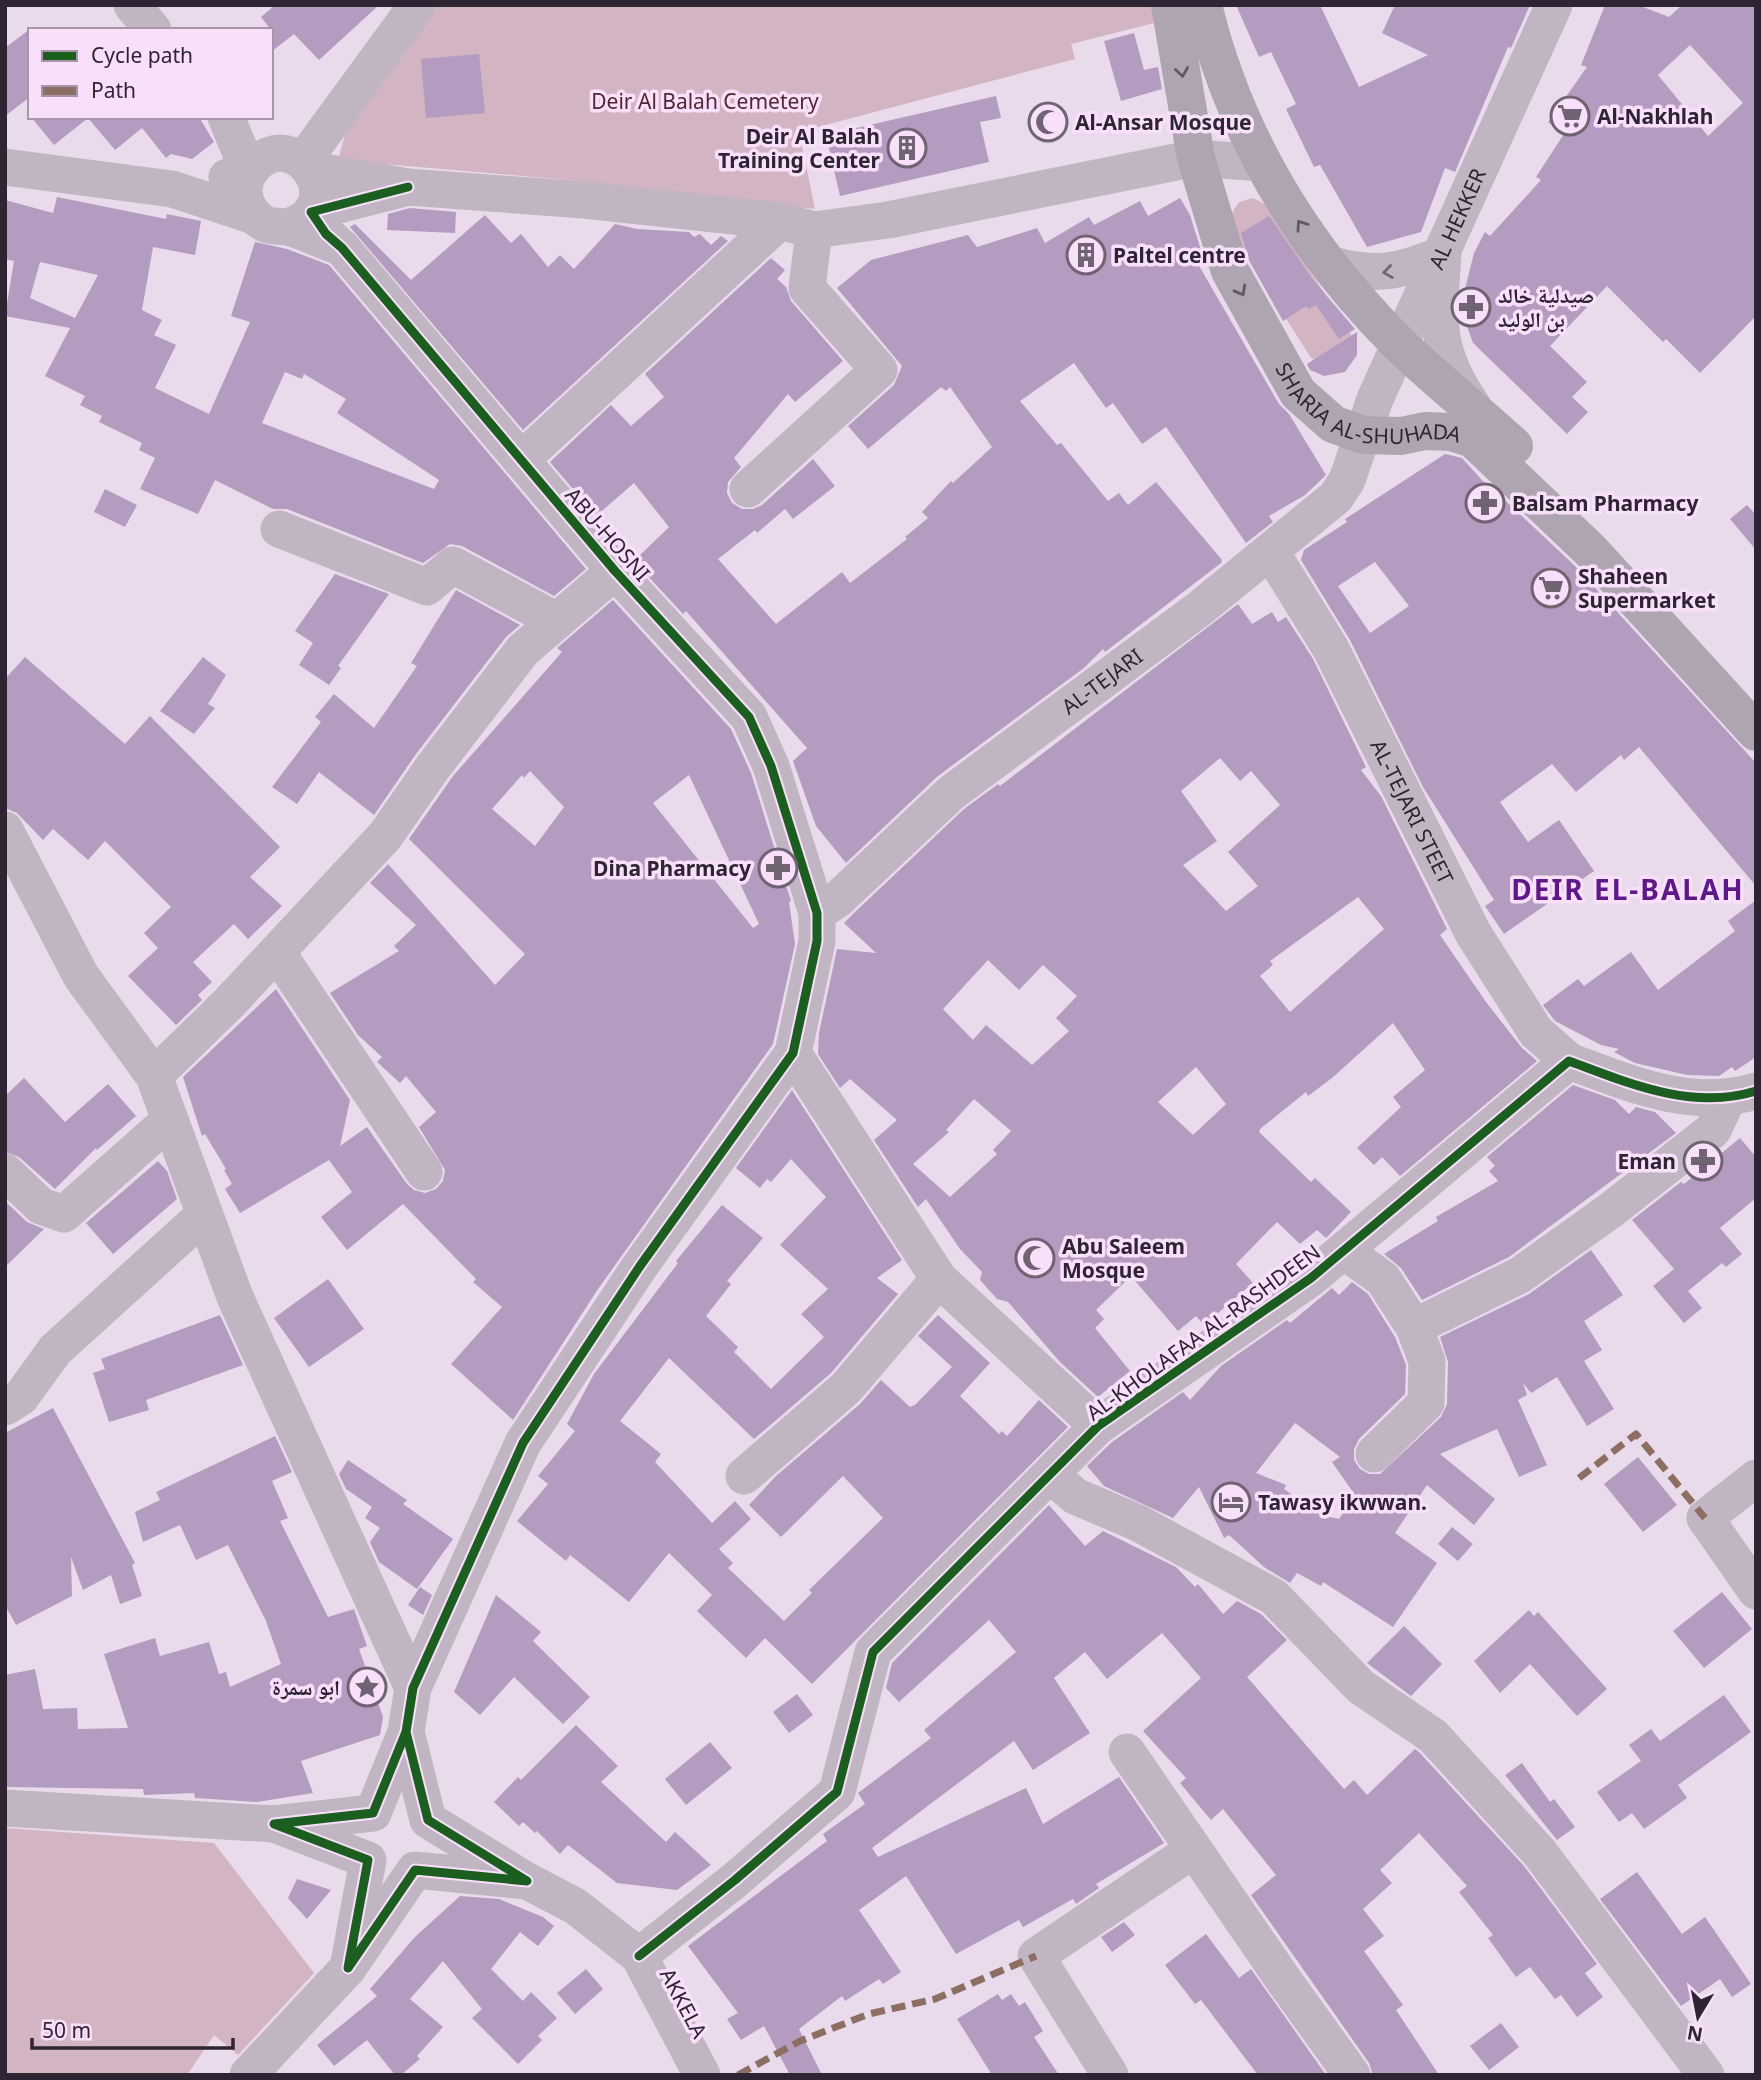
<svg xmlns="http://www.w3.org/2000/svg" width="1761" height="2080" viewBox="0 0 1761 2080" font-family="'Noto Sans','Noto Naskh Arabic',sans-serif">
<rect width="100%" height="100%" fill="#e9dbeb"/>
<path fill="#d3b4c2" d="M425 5H1158L1162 21 1071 44 1075 59 799 132 815 209 557 179 338 160 355 98Z
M1253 198 1267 205 1351 334 1350 350 1325 364 1311 358 1230 230V216L1239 202Z
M5 1828 214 1843 314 1973 238 2055 214 2035 187 2075H5Z"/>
<path fill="#b49bc0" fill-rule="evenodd" d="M275 5H379L319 60 294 34 271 52V30L261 17Z
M1236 5H1320L1359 87 1428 55 1382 33 1395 5H1530L1511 48 1508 47 1455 172 1445 168 1421 232 1367 247 1320 165 1314 167 1286 109 1296 104 1271 52 1259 57Z
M1605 5H1638L1669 17 1682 5H1756V310L1754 318 1700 373 1666 339 1663 342 1607 286 1550 346 1587 382 1572 397 1588 412 1567 434 1473 343 1464 318 1463 297 1474 253 1485 232 1490 236 1541 180 1536 177 1564 134 1548 122 1587 67 1581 65ZM1690 45 1743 103 1708 136 1658 75Z
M30 29V97L5 116V48Z
M1134 33 1144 70 1158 67 1162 89 1121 101 1104 41Z
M479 54 485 113 426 118 421 59Z
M996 96 1001 118 980 122 989 162 840 196 826 135Z
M31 117H199L214 142 192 159 171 154 166 158 142 128 115 150 88 118 54 145Z
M57 197 166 219 167 214 201 221 195 255 153 247 142 310 162 320 154 335 176 345 155 388 209 414 250 322 231 316 255 242 287 249 329 265 586 569 554 596 462 546 450 544 423 563 287 509H273L215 480 198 514 140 489 155 458 139 450 142 443 99 422 102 416 80 405 85 396 45 376 70 328 5 316 14 261 5 259V200L53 213ZM40 262 98 275 75 318 30 298ZM285 372 302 379 304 374 346 399 337 413 439 480 434 489 262 423Z
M1180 198 1190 215 1204 260 1198 264 1279 404 1289 414 1326 475 1305 495 1269 516 1273 522 1246 543 1166 427 1142 444 1113 403 1106 408 1074 363 1020 401 1057 445 1061 443 1108 501 1119 493 1128 505 1156 482 1222 560 1221 563 1105 652 1103 649 1084 668 938 776 846 863 816 826 793 761 807 748 686 611 683 614 634 561 669 527 634 483 596 516 550 462 611 405 631 426 664 397 645 374 771 258 785 270 777 279 786 287 791 301 843 361 795 402 788 394 734 458 741 467 728 482 727 493 732 503 742 509H753L762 505 813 459 835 486 793 519 785 509 757 533 755 530 718 559 776 624 842 572 850 583 907 539 905 537 928 518 922 512 951 481 953 483 992 447 950 387 946 391 941 387 868 449 848 426 894 385 902 366 837 288 871 260 968 235 977 247 1037 228 1045 243 1089 217 1094 225 1140 201 1148 216Z
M410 208 456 212 455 233 387 230 388 214Z
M485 215 511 243 521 234 548 267 560 255 574 269 615 224 637 229 689 232 694 237 700 234 711 245 721 236 728 241 523 430 350 227 355 224 411 280Z
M1269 216 1314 281 1355 329 1339 339 1316 305 1309 309 1306 306 1283 321 1250 262 1241 233Z
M1357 332V355L1345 372 1324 376 1310 370 1307 364Z
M1445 454 1462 458 1490 489 1492 488 1575 566 1756 763V886L1639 747 1624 760 1621 755 1576 792 1552 764 1500 802 1528 842 1559 820 1594 871 1504 934 1485 906 1494 900 1423 787 1350 640 1301 560 1304 550 1347 522 1345 519ZM1375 562 1409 606 1370 633 1338 586Z
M105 489 137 505 125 527 94 512Z
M1747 505 1756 515V550L1730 519Z
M335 574 389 594 338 666 341 668 329 685 299 665 313 643 295 631Z
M456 590 520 625 506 637 416 754 374 815 319 772 297 804 272 787 321 722 315 717 334 694 374 728 417 666 411 663Z
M613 600 731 729 751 773 791 901 789 902 795 944 773 1044 598 1289 513 1420 451 1364 502 1307 473 1282 476 1279 403 1204 347 1250 321 1217 352 1192 329 1160 240 1213 225 1189 232 1184 224 1170 226 1169 205 1134 202 1136 183 1077 276 989 350 1100 340 1146 367 1127 407 1184 414 1190 425 1193 436 1189 443 1181 445 1170 419 1127 436 1112 406 1076 400 1083 377 1062 382 1057 358 1035 330 993 399 951 394 946 416 925 370 883 388 864 495 985 525 954 409 839 453 776 562 652 557 648ZM530 771 564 807 535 846 492 809 522 775 524 778ZM689 775 759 924 753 928 653 803Z
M1238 604 1252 624 1272 612 1278 622 1286 617 1313 659 1366 767 1361 770 1381 796 1447 929 1440 935 1486 1002 1522 1048 1537 1061 1400 1176 1382 1157 1374 1165 1357 1148 1401 1107 1393 1097 1425 1070 1393 1023 1332 1078 1308 1096 1306 1092 1260 1129 1259 1132 1311 1182 1315 1178 1351 1212 1326 1238 1317 1230 1300 1244 1277 1222 1236 1264 1253 1283 1204 1325 1196 1316 1178 1331 1131 1276 1096 1310 1104 1319 1095 1328 1130 1371 1098 1397 1060 1362 1008 1302 997 1299 980 1280 982 1272 960 1249 926 1199 918 1207 874 1140 897 1120 850 1079 840 1088 818 1054 819 1033 837 949 876 953 844 923 854 913 964 809 998 784 1000 786ZM1220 758 1240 781 1251 771 1280 805 1228 852 1258 886 1226 911 1183 865 1217 841 1181 791ZM1358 897 1384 929 1290 1012 1260 976 1273 965 1270 961ZM988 960 1019 990 1043 965 1077 996 1056 1018 1069 1031 1032 1065 986 1025 973 1040 943 1009ZM1196 1067 1226 1104 1193 1135 1158 1102ZM974 1099 1011 1131 993 1150 997 1154 950 1197 913 1164 949 1132 946 1130Z
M25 657 125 744 150 716 280 847 250 877 282 906 248 939 234 924 193 962 212 982 198 995 202 1000 176 1025 128 976 158 948 144 933 171 907 105 841 88 860 53 829 43 840 17 813 5 808V679Z
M203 657 226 675 208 704 215 708 194 734 160 711Z
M1756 900V1057L1735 1071 1732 1067 1719 1076 1687 1075 1635 1063 1614 1052 1619 1049 1601 1045 1555 1021 1543 1005 1578 979 1584 986 1631 952 1658 990 1735 931 1728 921Z
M24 1078 65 1122 108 1084 136 1116 97 1150 96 1148 55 1189 19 1157 5 1152V1096Z
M1573 1085 1615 1100 1629 1114 1636 1107 1655 1112 1676 1133 1509 1257 1422 1300 1401 1268 1384 1254 1438 1221 1436 1217 1498 1181 1489 1171 1495 1166 1487 1157Z
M792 1090 902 1260 877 1278 898 1294 831 1373 754 1439 669 1358 620 1421 661 1454 655 1462 712 1523 735 1501 751 1519 719 1549 733 1563 728 1568 784 1621 812 1593 809 1590 883 1518 843 1476 781 1537 749 1505 776 1476 860 1404 881 1380 910 1407 915 1405 952 1367 918 1336 938 1315 990 1363 960 1396 999 1434 1002 1431 1007 1436 1039 1400 1068 1427 812 1684 765 1638 746 1658 697 1611 712 1595 669 1553 629 1602 570 1555 566 1561 517 1521 548 1484 538 1476 575 1431 567 1424 594 1374 678 1263 676 1261 722 1205 763 1238 727 1281 731 1284 706 1316 738 1347 734 1352 771 1389 824 1337 801 1314 828 1289 780 1245 826 1197 791 1159 771 1182 767 1179 760 1188 736 1168Z
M1740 1138 1756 1157V1198L1720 1228 1742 1254 1726 1267 1722 1263 1688 1291 1702 1308 1684 1323 1653 1286 1674 1269 1632 1220 1681 1182 1684 1184Z
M158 1161 167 1171 177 1199 113 1254 86 1223Z
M5 1201 27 1222 44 1229 5 1267Z
M1591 1250 1623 1295 1584 1321 1602 1350 1584 1361 1614 1409 1587 1426 1557 1377 1531 1393 1523 1383 1527 1395 1518 1400 1547 1465 1519 1477 1497 1429 1440 1454 1495 1499 1474 1525 1427 1485 1395 1533 1437 1563 1393 1627 1323 1582 1321 1586 1297 1573 1290 1583 1264 1567 1229 1535 1224 1538 1199 1487 1173 1518 1104 1486 1087 1466 1112 1442 1183 1392 1190 1400 1221 1366 1287 1320 1290 1323 1332 1288 1339 1295 1352 1282 1368 1294 1395 1337 1406 1365 1405 1394 1359 1439 1354 1449V1460L1360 1469 1369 1474H1380L1441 1417 1447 1404 1448 1362 1440 1337 1529 1294ZM1295 1423 1340 1457 1332 1462 1355 1495 1339 1519 1321 1515 1284 1489 1286 1485 1256 1473Z
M328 1279 364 1329 309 1367 274 1318Z
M220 1315 243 1365 146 1400 149 1410 109 1422 93 1373 105 1369 101 1359Z
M53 1408 135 1563 132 1565 142 1596 120 1604 111 1575 83 1590 71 1557 72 1596 16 1625 5 1605V1433Z
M275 1436 292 1472 272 1481 288 1518 280 1521 328 1617 354 1609 367 1646 359 1649 383 1717 380 1735 301 1761 313 1793 257 1802 195 1798 194 1793 144 1795 143 1789 5 1787V1675L35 1669 43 1709 77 1708 78 1729 128 1728 104 1654 155 1638 160 1656 209 1642 219 1674 226 1672 230 1687 281 1664 266 1621 228 1545 196 1560 180 1525 143 1542 135 1512 160 1500 156 1492Z
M1638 1457 1677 1505 1643 1532 1604 1484Z
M348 1460 407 1500 403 1504 453 1539 417 1589 379 1562 370 1542 380 1528 365 1518 372 1507 346 1489 339 1474Z
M1049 1505 1085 1546 1103 1531 1176 1567 1195 1587 1198 1584 1223 1614 1237 1601 1261 1614 1287 1640 1247 1677 1344 1789 1354 1780 1367 1795 1415 1749 1419 1752 1524 1866 1597 1964 1585 1973 1603 1997 1577 2017 1561 1995 1555 1999 1530 1967 1516 1977 1488 1938 1493 1935 1459 1892 1467 1886 1419 1833 1380 1870 1392 1883 1363 1909 1384 1936 1364 1951 1403 2005 1396 2010 1439 2075H1373L1369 2063 1251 1895 1276 1875 1223 1809 1211 1820 1180 1783 1186 1778 1143 1731 1201 1678 1162 1633 1107 1679 1085 1652 1054 1678 1090 1733 1033 1770 1014 1741 872 1848 878 1857 1026 1788 1043 1824 1119 1777 1164 1843 1096 1884 1099 1888 1076 1904 1073 1899 1023 1927 1019 1920 956 1954 906 1876 859 1910 901 1972 883 1984 879 1979 845 2001 842 1996 799 2029 822 2075H790L764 2026 741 2040 727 2019 738 2013 688 1946 827 1841 823 1834 865 1804 858 1793 931 1738 924 1730 1016 1652 989 1620 899 1702 886 1688 892 1663Z
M1452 1527 1473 1544 1458 1561 1438 1544Z
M420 1587 432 1595 423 1615 408 1605Z
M1722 1592 1752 1629 1704 1668 1673 1631Z
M496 1595 541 1632 533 1641 590 1697 563 1724 514 1677 480 1715 454 1692Z
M1529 1610 1534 1616 1538 1612 1607 1689 1577 1716 1530 1664 1500 1693 1474 1661Z
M1404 1626 1442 1664 1411 1696 1367 1663Z
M797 1694 813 1715 789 1733 773 1712Z
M1724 1695 1751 1732 1678 1785 1687 1798 1644 1829 1632 1813 1619 1822 1597 1792 1641 1761 1629 1745 1651 1729 1660 1741Z
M576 1725 618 1766 601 1782 666 1842 675 1832 711 1865 677 1890 617 1883 568 1845 560 1854 537 1831 535 1833 523 1822 519 1826 494 1802 518 1777 521 1780Z
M710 1742 732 1768 686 1805 665 1779Z
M1522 1763 1550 1802 1554 1799 1575 1827 1557 1840 1505 1775Z
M1637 1872 1682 1934 1705 1917 1751 1984 1732 1997 1720 1979 1681 2006 1600 1899Z
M297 1879 331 1890 307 1919 288 1898Z
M460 1896 499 1899 543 1917 554 1926 538 1946 520 1932 491 1969 523 2001 531 1992 557 2018 538 2036 542 2040 518 2064 472 2018 482 2009 443 1961 410 1999 443 2027 417 2056 420 2059 401 2075H395L367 2040 334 2066 317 2045 377 1996 370 1989 415 1937Z
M1124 1922 1135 1935 1112 1952 1101 1937Z
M1206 1934 1239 1978 1251 1969 1326 2075H1258L1201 2000 1195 2004 1165 1965Z
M586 1969 603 1989 575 2014 557 1993Z
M998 1994 1002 2000 1011 1994 1019 2006 1025 2002 1043 2031 1034 2037 1059 2075H992L957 2019Z
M1501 2023 1519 2047 1489 2070 1470 2046Z"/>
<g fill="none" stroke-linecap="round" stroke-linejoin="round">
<g stroke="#c1b5c3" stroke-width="37">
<path d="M132 5 153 30"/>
<path d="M226 117 249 172 227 177"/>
<path d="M303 161 417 5"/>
<path d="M5 167 172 189 254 216"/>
<path d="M312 170 408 187 584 200 780 221 814 230 888 220 1196 158 1261 163"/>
<path d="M287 227C355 207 295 121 254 166 238 183 242 209 262 222 270 228 278 225 287 227 304 231 322 241 338 246"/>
<path d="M1331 265C1378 277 1399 272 1443 254 1439 318 1433 349 1472 405"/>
<path d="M521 460 780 221"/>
<path d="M748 489 879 370 807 288 814 230"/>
<path d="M279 529 427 587 453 565 557 621"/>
<path id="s1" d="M1271 552 1331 649 1473 933 1536 1032 1569 1061"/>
<path d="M5 830 81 976 154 1076 235 1297 413 1688"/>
<path id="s2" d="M817 913 838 899 951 793 1199 609 1336 497 1347 480 1375 399 1554 5"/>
<path d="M277 952 424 1172"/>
<path d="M793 1053 939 1279 1098 1426"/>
<path d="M154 1076 229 1003 385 836 433 767 523 650 615 571"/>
<path d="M5 1172 41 1206 64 1214 170 1120"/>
<path d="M1344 1251 1383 1279 1414 1327 1427 1361 1426 1403 1374 1454"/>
<path d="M1414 1327 1520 1275 1611 1210 1713 1130 1728 1098"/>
<path d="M5 1407 21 1397 55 1350 204 1215"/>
<path d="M744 1476 846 1388 939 1279"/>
<path d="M1052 1476 1075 1496 1138 1523 1274 1597 1361 1687 1433 1736 1540 1853 1706 2075"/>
<path d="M1756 1478 1705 1518 1756 1591"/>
<path d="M406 1732 428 1820 527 1881 415 1870 348 1968 368 1860 274 1824 373 1813 406 1732 413 1688 523 1443 640 1266 793 1053 817 941V913L771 766 749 717 615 571 342 248 326 234 311 212 408 187"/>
<path d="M1127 1752 1285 1982 1352 2075"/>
<path d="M5 1808 274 1824"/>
<path d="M527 1881 575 1906 639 1956 702 2075"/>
<path d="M639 1956 735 1880 837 1792 873 1652 1098 1426 1311 1278 1569 1061C1628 1083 1692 1111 1756 1091"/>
<path d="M248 2075 348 1968"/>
<path d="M1110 2075 1036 1956 1193 1850"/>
</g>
<g stroke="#afa4b1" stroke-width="38">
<path id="s3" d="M1170 5 1196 158 1230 271 1298 393 1333 424 1363 435 1401 436 1425 431 1451 432 1473 439 1591 551 1756 732"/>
<path d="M1203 5C1235 137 1302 247 1398 343 1435 379 1476 411 1514 446"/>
</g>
<path stroke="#8d6e63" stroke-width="7" stroke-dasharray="14 7" stroke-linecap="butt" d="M1579 1478 1636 1434 1705 1518
M738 2075 800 2041 869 2014 935 1999 1036 1956"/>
<defs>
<path id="cycleway" d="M406 1732 428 1820 527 1881 415 1870 348 1968 368 1860 274 1824 373 1813 406 1732 413 1688 523 1443 640 1266 793 1053 817 941V913L771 766 749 717 615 571 342 248 326 234 311 212 408 187
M639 1956 735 1880 837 1792 873 1652 1098 1426 1311 1278 1569 1061C1628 1083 1692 1111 1756 1091"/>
</defs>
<use href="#cycleway" stroke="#f8e0fa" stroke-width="13"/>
<use href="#cycleway" stroke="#1b5e20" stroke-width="9"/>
</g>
<defs><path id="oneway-chevron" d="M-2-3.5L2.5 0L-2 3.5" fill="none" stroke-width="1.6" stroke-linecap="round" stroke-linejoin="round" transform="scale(1.75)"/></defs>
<g stroke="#625765">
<use href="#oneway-chevron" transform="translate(1182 72) rotate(81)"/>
<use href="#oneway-chevron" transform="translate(1301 225) rotate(-125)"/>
<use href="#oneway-chevron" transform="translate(1241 291) rotate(61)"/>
</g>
<use stroke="#716574" href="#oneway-chevron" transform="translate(1388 272) rotate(172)"/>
<defs>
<symbol id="supermarket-ring" viewBox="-11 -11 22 22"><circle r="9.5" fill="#f8e0fa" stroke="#706473" stroke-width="1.5"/><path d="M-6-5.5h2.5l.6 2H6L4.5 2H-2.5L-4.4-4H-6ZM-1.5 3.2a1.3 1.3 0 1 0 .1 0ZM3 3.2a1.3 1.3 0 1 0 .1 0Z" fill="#706473"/></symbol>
<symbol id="mosque-ring" viewBox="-11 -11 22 22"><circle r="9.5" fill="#f8e0fa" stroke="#706473" stroke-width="1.5"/><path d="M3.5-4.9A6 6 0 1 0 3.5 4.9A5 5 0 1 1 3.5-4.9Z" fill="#706473"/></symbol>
<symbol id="building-ring" viewBox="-11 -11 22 22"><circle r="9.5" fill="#f8e0fa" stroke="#706473" stroke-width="1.5"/><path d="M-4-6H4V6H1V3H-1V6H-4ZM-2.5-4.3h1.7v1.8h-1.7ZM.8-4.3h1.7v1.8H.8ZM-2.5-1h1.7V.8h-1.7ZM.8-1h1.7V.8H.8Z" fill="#706473"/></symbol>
<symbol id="pharmacy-ring" viewBox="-11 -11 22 22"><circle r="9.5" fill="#f8e0fa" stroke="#706473" stroke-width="1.5"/><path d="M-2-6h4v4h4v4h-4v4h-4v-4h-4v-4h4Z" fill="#706473"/></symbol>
<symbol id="hotel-ring" viewBox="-11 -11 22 22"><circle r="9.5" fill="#f8e0fa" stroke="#706473" stroke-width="1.5"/><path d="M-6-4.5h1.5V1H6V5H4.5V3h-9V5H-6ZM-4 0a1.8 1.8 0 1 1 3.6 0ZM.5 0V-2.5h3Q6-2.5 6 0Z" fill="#706473"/></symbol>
<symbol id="sight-ring" viewBox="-11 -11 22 22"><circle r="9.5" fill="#f8e0fa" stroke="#706473" stroke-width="1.5"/><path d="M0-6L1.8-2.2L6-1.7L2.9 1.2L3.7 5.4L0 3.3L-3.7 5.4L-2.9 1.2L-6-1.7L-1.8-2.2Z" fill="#706473"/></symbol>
</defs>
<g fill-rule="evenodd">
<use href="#supermarket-ring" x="1548" y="94" width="44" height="44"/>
<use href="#mosque-ring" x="1026" y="100" width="44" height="44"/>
<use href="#building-ring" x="885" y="126" width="44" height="44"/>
<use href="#building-ring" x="1064" y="233" width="44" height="44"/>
<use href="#pharmacy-ring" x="1449" y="285" width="44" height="44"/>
<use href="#pharmacy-ring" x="1463" y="481" width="44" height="44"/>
<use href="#supermarket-ring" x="1529" y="566" width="44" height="44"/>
<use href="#pharmacy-ring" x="756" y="846" width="44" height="44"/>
<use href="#pharmacy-ring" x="1681" y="1139" width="44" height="44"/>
<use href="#mosque-ring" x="1013" y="1236" width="44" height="44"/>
<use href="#hotel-ring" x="1209" y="1480" width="44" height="44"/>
<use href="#sight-ring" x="345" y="1665" width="44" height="44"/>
</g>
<g text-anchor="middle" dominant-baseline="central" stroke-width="7" stroke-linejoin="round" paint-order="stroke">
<g font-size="21" fill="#532631" stroke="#f8e0fa">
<text x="705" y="101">Deir Al Balah Cemetery</text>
</g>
<g font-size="21" font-weight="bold" fill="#2f2433" stroke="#f8e0fa" text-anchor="start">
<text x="1597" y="116">Al-Nakhlah</text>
<text x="1075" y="122">Al-Ansar Mosque</text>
<text x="880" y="136" text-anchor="end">Deir Al Balah<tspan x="880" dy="24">Training Center</tspan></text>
<text x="1113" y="255">Paltel centre</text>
<text x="1498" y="295">صيدلية خالد<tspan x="1498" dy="24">بن الوليد</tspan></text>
<text x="1512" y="503">Balsam Pharmacy</text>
<text x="1578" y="576">Shaheen<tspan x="1578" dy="24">Supermarket</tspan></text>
<text x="751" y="868" text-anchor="end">Dina Pharmacy</text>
<text x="1676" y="1161" text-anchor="end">Eman</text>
<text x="1062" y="1246">Abu Saleem<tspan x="1062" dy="24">Mosque</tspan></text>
<text x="1258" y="1502">Tawasy ikwwan.</text>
<text x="340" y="1687" text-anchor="end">ابو سمرة</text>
</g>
<g font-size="21" fill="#2f2433" stroke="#f8e0fa">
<text stroke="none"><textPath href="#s2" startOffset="970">AL HEKKER</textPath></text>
<text stroke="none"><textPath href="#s3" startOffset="485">SHARIA AL-SHUHADA</textPath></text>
<text transform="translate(608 534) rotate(49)">ABU-HOSNI</text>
<text stroke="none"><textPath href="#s2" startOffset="368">AL-TEJARI</textPath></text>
<text stroke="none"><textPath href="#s1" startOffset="296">AL-TEJARI STEET</textPath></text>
<text transform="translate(1203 1332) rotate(-36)">AL-KHOLAFAA AL-RASHDEEN</text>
<text transform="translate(684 2003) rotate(62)">AKKELA</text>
</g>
<g font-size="28" font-weight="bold" letter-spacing="2" fill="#5e1887" stroke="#f8e0fa">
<text x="1628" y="889">DEIR EL-BALAH</text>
</g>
</g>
<rect width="1761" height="2080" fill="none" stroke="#2f2433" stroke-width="14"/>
<rect x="28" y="28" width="245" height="91" fill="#f8e0fa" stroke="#a895aa" stroke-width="2"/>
<rect x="42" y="51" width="35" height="10" fill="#1b5e20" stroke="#a895aa" stroke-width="2"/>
<text x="91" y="63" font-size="21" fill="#2f2433">Cycle path</text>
<rect x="42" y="86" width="35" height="10" fill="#8d6e63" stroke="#a895aa" stroke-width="2"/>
<text x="91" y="98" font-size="21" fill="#2f2433">Path</text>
<g transform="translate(1698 2017) rotate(190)" stroke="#f8e0fa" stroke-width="5" paint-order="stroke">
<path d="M0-5L12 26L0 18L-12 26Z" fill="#2f2433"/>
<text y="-10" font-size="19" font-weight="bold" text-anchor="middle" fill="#2f2433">N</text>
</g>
<path d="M32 2038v10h201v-10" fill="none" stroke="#2f2433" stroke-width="3.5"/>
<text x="42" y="2038" font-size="21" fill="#2f2433" stroke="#f8e0fa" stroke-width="5" paint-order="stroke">50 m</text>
</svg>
